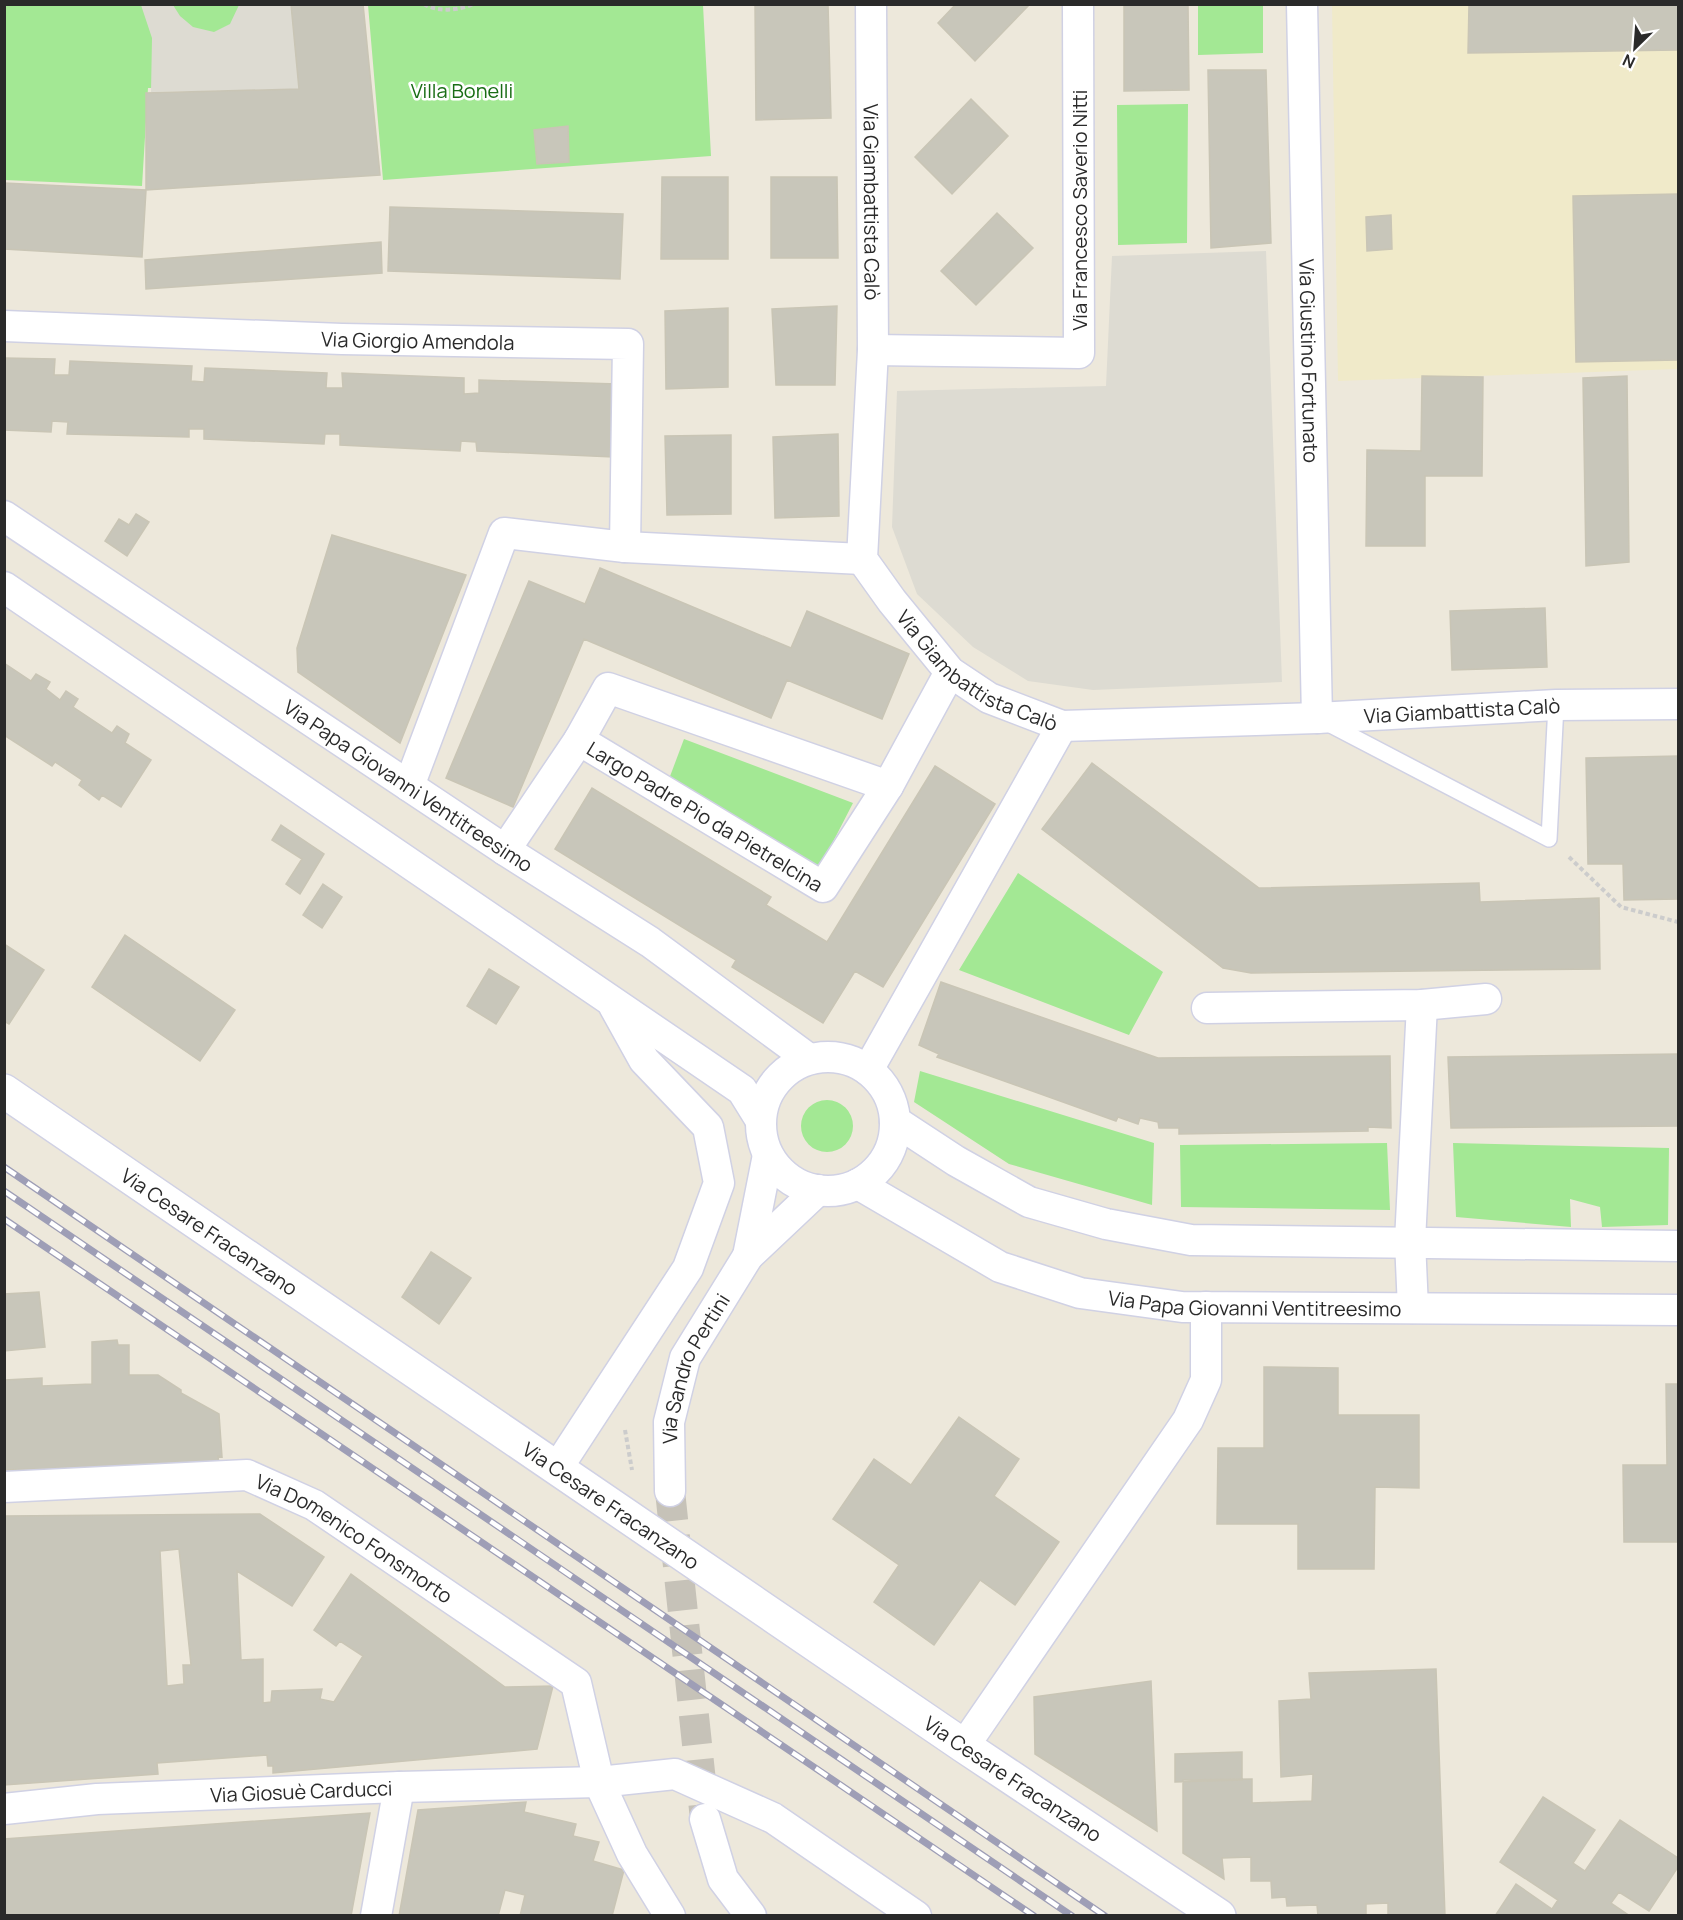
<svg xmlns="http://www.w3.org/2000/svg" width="1683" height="1920" viewBox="0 0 1683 1920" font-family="Manrope,sans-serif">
<rect width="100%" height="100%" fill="#ede8db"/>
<path fill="#f0eac9" d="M1332 5H1678V369L1338 381Z"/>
<path fill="#a3e894" d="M5 5H291L299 89 148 88 142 186 5 180Z
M368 5H703L711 156 383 180Z
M1198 5H1263V53L1198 55Z
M1188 104 1187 243 1118 245 1117 105Z
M684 739 853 803 819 869 669 779Z
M1018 873 1163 972 1129 1035 959 970Z
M920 1071 1154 1143 1152 1205 1009 1164 914 1102Z
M801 1126a26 26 0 1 1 52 0a26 26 0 1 1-52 0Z
M1387 1143 1390 1210 1181 1207 1180 1145Z
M1453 1143 1669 1148 1668 1225 1602 1227 1600 1207 1570 1199 1571 1227 1456 1217Z"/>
<path fill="#dddbd2" d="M141 5H173L180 16 193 27 214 32 230 24 239 5H291L299 89 151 92 152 38Z
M1266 251 1282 682 1093 690 1028 681 973 647 917 594 892 527 897 391 1106 386 1112 256Z"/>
<path fill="#c8c6ba" stroke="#c9c5b5" stroke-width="1.5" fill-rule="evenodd" d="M291 4H363L380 175 146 190V93L299 89Z
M755 4H828L831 118 756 120Z
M956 4H1030L975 61 938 23Z
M1124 4H1188L1189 90 1124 91Z
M1469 4H1678V50L1468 53Z
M1208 70H1266L1271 243 1211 248Z
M971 99 1008 136 952 194 915 157Z
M568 126 569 162 537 164 534 130Z
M662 177H728V259H661Z
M771 177H837L838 258H771Z
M4 183 146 190 142 257 4 249Z
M1678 194V360L1576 362 1573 196Z
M390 207 623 214 620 279 388 271Z
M997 213 1033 248 976 305 941 271Z
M1391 215 1392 249 1367 251 1366 217Z
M381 242 382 273 146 289 145 260Z
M837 306 835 385H776L772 309Z
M728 308V387L666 389 665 311Z
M4 358 55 359 54 375H69L70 361 192 366 191 381 204 382 205 368 327 373 326 388H343L342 373 464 378V394L479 393V380L617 384 613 457 477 451 476 442 461 441 460 451 340 445V434H325L324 444 204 439V429H189V437L67 434 68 422 52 421 51 432 4 430Z
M1422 376 1483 377 1482 476H1425V546H1366L1367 450 1421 451Z
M1627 376 1629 562 1586 566 1583 378Z
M838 434 839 516 775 518 773 437Z
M731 435V514L667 515 665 436Z
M136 514 149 522 127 556 105 541 119 519 129 525Z
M332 535 466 575 400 743 298 672 297 648Z
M600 568 791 648 807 611 909 654 882 719 787 680 771 718 584 639 513 807 446 778 529 581 585 604Z
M1545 608 1547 667 1452 670 1450 611Z
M4 663 31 681 36 674 50 682 46 689 60 700 66 691 78 699 73 707 112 733 117 726 129 734 125 743 151 760 121 807 102 795 99 800 79 785 82 780 55 762 52 766 4 735Z
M1678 756V899L1624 900 1623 864H1588L1586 758Z
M1092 763 1259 888 1479 883 1480 902 1599 898 1600 969 1251 973 1223 968 1042 829Z
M935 766 995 804 883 987 855 971 823 1023 732 967 736 960 555 849 592 788 771 897 766 905 827 942Z
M281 825 324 854 300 894 286 884 302 859 272 840Z
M323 884 342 897 322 928 303 915Z
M125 935 235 1010 200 1061 92 987Z
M4 944 44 970 9 1024 4 1021Z
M489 969 519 987 496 1024 467 1006Z
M941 982 1158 1058 1390 1056 1391 1128 1368 1127V1131L1179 1134V1128H1159L1158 1122 1140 1118 1138 1124 1118 1117 1116 1121 937 1057 939 1054 919 1045Z
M1678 1054V1126L1451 1128 1448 1057Z
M431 1252 471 1278 439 1324 402 1297Z
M39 1292 45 1347 4 1351V1294Z
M117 1340 118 1345H129V1375H158L181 1390V1393L219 1414 222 1457 218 1456 219 1464 4 1470 5 1380 42 1378V1386L92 1384V1342Z
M1264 1367 1338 1368V1415H1419V1488L1375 1487 1374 1569H1298V1524H1217L1218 1448H1264Z
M1666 1384H1678V1542H1624L1623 1465H1667Z
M959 1417 1019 1459 994 1496 1059 1542 1015 1605 980 1580 934 1645 874 1602 899 1565 833 1519 874 1459 911 1485Z
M260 1514 324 1557 292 1606 237 1571 241 1660 263 1659V1703L271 1702 272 1691 322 1689 320 1699 334 1702 363 1656 340 1641 336 1646 314 1630 351 1574 505 1687 553 1686 537 1749 273 1773V1766H268L267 1755 157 1763 158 1774 4 1785V1516ZM179 1549 191 1665H183L184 1684 167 1686 160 1551Z
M1436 1669 1445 1916H1388V1903L1366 1904V1916H1318L1317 1905 1287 1906 1286 1897 1272 1898 1271 1881H1251V1857L1222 1858 1224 1879 1183 1853V1780L1252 1779V1803L1312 1801 1313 1774 1281 1777 1279 1701 1311 1699 1309 1673Z
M1151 1681 1157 1831 1035 1754 1034 1697Z
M1242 1752V1780L1175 1782V1754Z
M1543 1797 1595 1830 1573 1863 1585 1871 1620 1820 1678 1858V1867L1649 1911 1619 1892 1611 1903 1630 1916H1495L1516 1884 1552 1909 1558 1900 1500 1862Z
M526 1802 524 1812 576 1824 573 1836 599 1842 593 1861 624 1870 612 1916H520L525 1895 505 1890 498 1916H399L418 1810Z
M370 1813 351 1916H4V1839Z"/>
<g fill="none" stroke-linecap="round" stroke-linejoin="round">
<path stroke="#c6c2b8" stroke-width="30" stroke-dasharray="30 15" stroke-linecap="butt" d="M670 1491 705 1819"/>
<defs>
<path id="lane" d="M1325 722 1549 839 1556 705"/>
<g id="street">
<path id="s1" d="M871 4 873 350 862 559 892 601 950 672 989 698 1062 726 1317 718 1556 705 1678 704"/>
<path id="s2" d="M1302 4 1317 718"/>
<path id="s3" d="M4 326 342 339 628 344 625 547"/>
<path d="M873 350 1079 353 1078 4"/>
<path id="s4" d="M4 516 505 850 650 942 809 1059"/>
<path d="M4 587 742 1090 760 1119"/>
<path d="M579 740 608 688 888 786"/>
<path d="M409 786 504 533 625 547 862 559"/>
<path id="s5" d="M505 850 579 740 823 887 888 786 950 672"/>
<path d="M1207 1008 1422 1005 1486 999"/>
<circle cx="828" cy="1124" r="67"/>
<path d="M868 1070 1062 726"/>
<path d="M895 1121 956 1161 1029 1202 1106 1224 1191 1240 1678 1246"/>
<path id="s6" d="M858 1184 1000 1267 1080 1293 1182 1307 1678 1310"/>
<path d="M748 1256 768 1155"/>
<path d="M1413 1308 1410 1241 1422 1005"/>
<path d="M558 1467 688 1268 719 1183 708 1127 644 1060 614 1006"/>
<path id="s7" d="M4 1487 247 1475 314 1505 576 1683 599 1782 632 1854 670 1916"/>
<path id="s8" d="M670 1491 669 1422 685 1358 748 1256 818 1190"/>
<path d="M964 1746 1188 1420 1206 1380V1307"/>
<path id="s9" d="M4 1809 97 1799 399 1787 599 1782 675 1774 773 1818 916 1916"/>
<path d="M705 1819 723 1879 751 1916"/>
<path d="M376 1916 399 1787"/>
</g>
<g id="secondary">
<path id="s10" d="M4 1091 964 1746 1219 1916"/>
</g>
</defs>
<use href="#lane" stroke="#d0d1e4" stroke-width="18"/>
<use href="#street" stroke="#d0d1e4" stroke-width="33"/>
<use href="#secondary" stroke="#d0d1e4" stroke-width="36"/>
<path stroke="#ccc" stroke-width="4" stroke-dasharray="4.5 3" stroke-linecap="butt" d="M424 4C437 12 459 11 473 4
M1569 857 1621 907 1678 922
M625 1430 632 1470"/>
<use href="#lane" stroke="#fff" stroke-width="15"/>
<use href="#street" stroke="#fff" stroke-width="30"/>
<use href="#secondary" stroke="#fff" stroke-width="33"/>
<defs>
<path id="rail" d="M4 1167 1105 1916
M4 1191 1072 1916
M4 1219 1034 1916"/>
</defs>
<use href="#rail" stroke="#9e9eb6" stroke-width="7"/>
<use href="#rail" stroke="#fff" stroke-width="4.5" stroke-dasharray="14" stroke-linecap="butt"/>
</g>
<g text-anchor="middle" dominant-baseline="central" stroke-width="5" stroke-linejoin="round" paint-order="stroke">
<g font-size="20" fill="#196d15" stroke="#fff">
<text x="462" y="90">Villa Bonelli</text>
</g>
<g font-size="20" fill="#2a2a2a" stroke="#fff">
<text stroke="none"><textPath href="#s1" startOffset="198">Via Giambattista Calò</textPath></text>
<text transform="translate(1079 210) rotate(-90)">Via Francesco Saverio Nitti</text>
<text stroke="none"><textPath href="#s3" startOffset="414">Via Giorgio Amendola</textPath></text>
<text stroke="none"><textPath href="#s2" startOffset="357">Via Giustino Fortunato</textPath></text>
<text stroke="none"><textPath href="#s1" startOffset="720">Via Giambattista Calò</textPath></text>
<text stroke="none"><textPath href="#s1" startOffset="1224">Via Giambattista Calò</textPath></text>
<text stroke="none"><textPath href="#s4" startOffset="486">Via Papa Giovanni Ventitreesimo</textPath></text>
<text stroke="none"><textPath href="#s5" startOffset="280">Largo Padre Pio da Pietrelcina</textPath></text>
<text stroke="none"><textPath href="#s10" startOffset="249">Via Cesare Fracanzano</textPath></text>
<text stroke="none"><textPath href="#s6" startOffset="424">Via Papa Giovanni Ventitreesimo</textPath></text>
<text stroke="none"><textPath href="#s8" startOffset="128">Via Sandro Pertini</textPath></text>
<text stroke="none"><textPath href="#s10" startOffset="735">Via Cesare Fracanzano</textPath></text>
<text stroke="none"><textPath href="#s7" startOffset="368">Via Domenico Fonsmorto</textPath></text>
<text stroke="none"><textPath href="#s10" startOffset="1221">Via Cesare Fracanzano</textPath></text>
<text stroke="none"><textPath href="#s9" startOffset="298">Via Giosuè Carducci</textPath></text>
</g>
</g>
<rect width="1683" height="1920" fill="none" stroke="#2a2a2a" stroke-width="12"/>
<g transform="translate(1635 48) rotate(205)" stroke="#ffffff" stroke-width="4.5" paint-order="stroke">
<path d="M0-4.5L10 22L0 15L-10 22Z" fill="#2a2a2a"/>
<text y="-9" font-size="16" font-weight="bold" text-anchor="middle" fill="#2a2a2a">N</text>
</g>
</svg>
